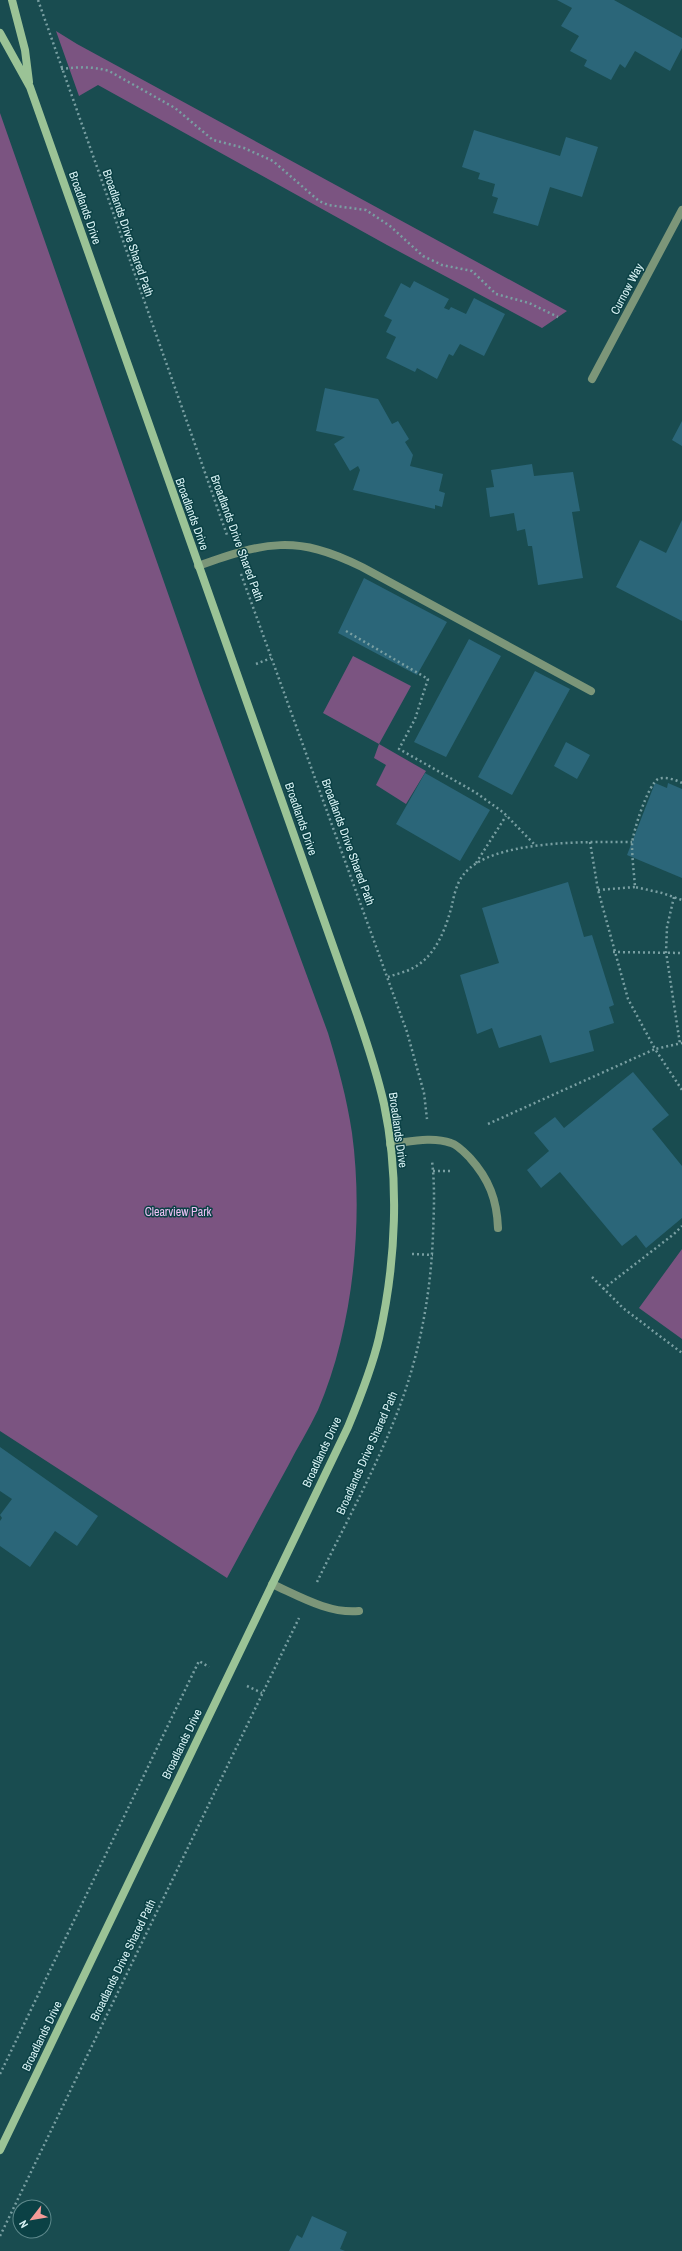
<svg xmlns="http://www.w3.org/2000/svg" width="682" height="2251" viewBox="0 0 682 2251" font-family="'Archivo Narrow',sans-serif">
<rect width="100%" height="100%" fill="#194c50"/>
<path fill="#7b5481" d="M56 31 77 44 567 311 542 328 387 245 98 85 79 96Z
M0 113 200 685 328 1033C338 1066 347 1099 352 1133 364 1221 353 1329 318 1410 309 1429 297 1448 288 1466 267 1504 247 1541 227 1578L0 1431Z
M353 656 411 686 379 744 426 771 406 804 376 785 386 765 374 758 379 744 323 713Z
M682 1249V1339L639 1308Z"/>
<path fill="#2b6679" d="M557 0H614L682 38V48L670 71 635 51 625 68 620 64 611 80 584 66 587 60 570 51 579 36 561 26 572 8Z
M474 130 560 156 566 137 598 147 582 197 550 187 538 226 493 213 498 198 492 196 495 184 478 179 480 173 462 167Z
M414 281 449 299 444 308 449 310 451 307 466 314 474 298 505 314 484 356 460 344 453 356 449 354 437 379 417 368 415 372 386 358 396 337 386 332 392 320 384 316 401 283 410 288Z
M325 388 378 399 392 424 398 421 409 439 405 442 413 455 410 466 443 474 439 491 445 493 442 507 435 505V509L353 490 360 470 358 466 350 471 334 444 345 437 316 431Z
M682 421V446L672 440Z
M532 464 534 476 573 472 580 511 572 512 583 578 538 585 532 546H528L525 529 517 531 514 513 490 517 486 488 494 487 491 470Z
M682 520V621L616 587 640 540 666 553Z
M364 578 447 622 417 675 338 633Z
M469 639 501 656 446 757 414 742Z
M535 671 570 689 512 795 478 777Z
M566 742 590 755 577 779 554 766Z
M425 773 490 810 460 861 396 824Z
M655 783 667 788 668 783 682 789V878L627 855Z
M568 882 584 937 592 935 614 1005 609 1007 614 1023 589 1031 594 1051 550 1063 541 1035 499 1048 492 1028 477 1034 460 975 499 963 482 908Z
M633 1072 669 1115 652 1129 682 1166V1218L646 1248 636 1235 622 1246 560 1172 541 1188 527 1170 549 1151 534 1133 555 1117 564 1128Z
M0 1447 98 1516 77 1546 55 1531 30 1567 0 1546V1521L2 1518 0 1515 12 1499 0 1491Z
M312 2216 347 2232 340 2249 345 2251H289L297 2235 302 2238Z"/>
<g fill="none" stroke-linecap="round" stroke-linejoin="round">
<path stroke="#799fa2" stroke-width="2.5" stroke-dasharray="2 3" stroke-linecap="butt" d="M38 0 227 535
M61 69C78 67 92 66 109 71L175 108 213 140 244 148 273 161 319 201 328 205 366 210 390 226 423 256 442 265 472 271 496 294 529 303 558 317
M241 574 407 1032 424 1093 427 1119
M346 631 428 679 415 719 399 749 475 792 504 813 535 845
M256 664 271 658
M682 783C676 780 665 776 658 779 648 785 633 831 632 844 632 858 634 873 635 887L662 893 682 900
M590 842 598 890 628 999 655 1049 682 1043
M476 863 506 816
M598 890 635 887
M674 897 667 927 666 952 680 1044
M613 952 682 953
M388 977C396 974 406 972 413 968 436 956 446 928 452 905 454 895 457 882 464 874 492 839 591 842 632 842
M488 1124 655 1049 682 1090
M433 1171H451
M412 1254 433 1255
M592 1277 623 1308 682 1353
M603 1289 674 1234 682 1226
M317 1582C346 1522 379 1463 402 1400 421 1347 431 1290 433 1234 434 1210 435 1185 432 1161
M247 1686 262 1693
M0 2074 199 1661 209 1667
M0 2236 299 1618"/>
<path stroke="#7c9679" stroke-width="8" d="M198 566C265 542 296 534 362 567L591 691
M390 1144C409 1142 432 1136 451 1143 458 1145 465 1153 470 1158 489 1179 497 1200 498 1228
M272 1584C299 1596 329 1614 359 1611"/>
<path stroke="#7c9679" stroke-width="8" d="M592 379 682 210"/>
<path stroke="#9bc396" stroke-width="8" d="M12 0 25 50 29 82
M0 33 30 87 357 1014C367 1043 377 1073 384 1104 400 1179 396 1263 379 1338 372 1368 360 1398 348 1427L0 2150"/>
</g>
<g text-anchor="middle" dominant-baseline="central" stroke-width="3" stroke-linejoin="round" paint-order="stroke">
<g font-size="12" fill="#d8f2f4" stroke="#0b4145">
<text transform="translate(85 208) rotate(71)">Broadlands Drive</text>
<text transform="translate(128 233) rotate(71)">Broadlands Drive Shared Path</text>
<text transform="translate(627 289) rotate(-62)">Curnow Way</text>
<text transform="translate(192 514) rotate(70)">Broadlands Drive</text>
<text transform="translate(237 538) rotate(70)">Broadlands Drive Shared Path</text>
<text transform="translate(301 819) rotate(71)">Broadlands Drive</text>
<text transform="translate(348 842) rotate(70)">Broadlands Drive Shared Path</text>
<text transform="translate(398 1130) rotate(82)">Broadlands Drive</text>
<text transform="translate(322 1452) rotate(-65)">Broadlands Drive</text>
<text transform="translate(367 1453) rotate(-66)">Broadlands Drive Shared Path</text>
<text transform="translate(182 1744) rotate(-64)">Broadlands Drive</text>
<text transform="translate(123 1960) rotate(-64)">Broadlands Drive Shared Path</text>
<text transform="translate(42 2036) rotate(-64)">Broadlands Drive</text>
</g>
<g font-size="12" fill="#eec1f5" stroke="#0b4145">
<text x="178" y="1212">Clearview Park</text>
</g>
</g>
<g transform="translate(32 2219) rotate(239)"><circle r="19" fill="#0b4145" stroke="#5d888b"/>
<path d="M0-3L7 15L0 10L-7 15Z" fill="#f59b98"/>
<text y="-6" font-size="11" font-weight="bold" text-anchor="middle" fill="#d8f2f4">N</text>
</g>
</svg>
